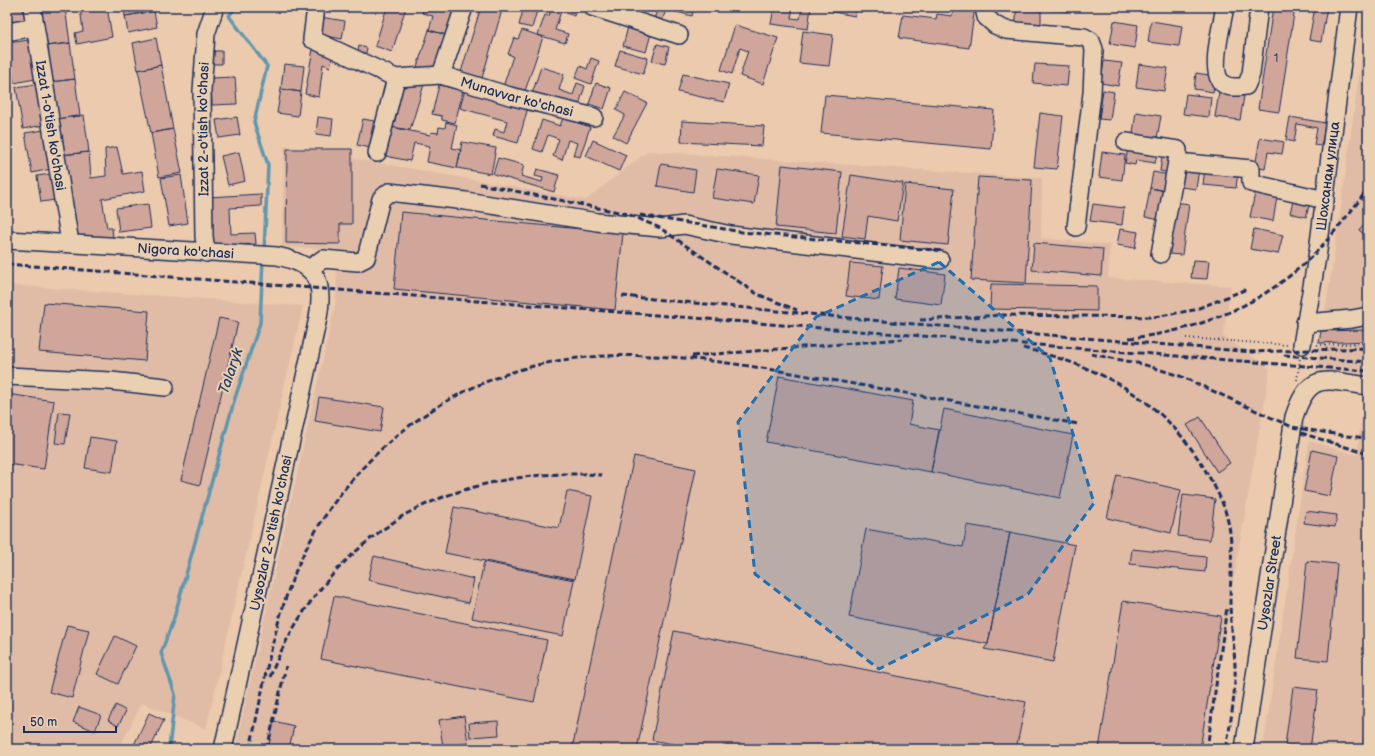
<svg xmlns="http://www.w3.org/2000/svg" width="1375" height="756" viewBox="0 0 1375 756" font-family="'Balsamiq Sans',sans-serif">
<rect width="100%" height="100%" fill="#eccaad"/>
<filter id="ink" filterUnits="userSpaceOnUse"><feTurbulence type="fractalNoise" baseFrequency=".025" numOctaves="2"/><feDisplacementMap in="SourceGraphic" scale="8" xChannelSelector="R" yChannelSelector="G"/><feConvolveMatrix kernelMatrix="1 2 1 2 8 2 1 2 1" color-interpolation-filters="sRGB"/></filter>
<g filter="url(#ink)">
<path fill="#e0bca6" d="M1368 7V339L1324 343H1368V379L1316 370 1338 229Z
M284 146 586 200 648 151 1042 178 1041 238 1110 245 1108 278 1231 286 1223 336 1270 369 1204 749H235L336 301 337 249 282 247Z
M7 285 303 306 206 729 142 703 119 749H7Z
M1361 421 1368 422V749H1263L1309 441 1357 455Z"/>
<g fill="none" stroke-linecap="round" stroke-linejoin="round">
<path stroke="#5e97ae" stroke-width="3.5" d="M236 7 229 16 267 66 254 122 268 165 264 251
M169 749 175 694 161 653 174 618 234 401 260 323 263 259"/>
</g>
<path fill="#d0a69a" stroke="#1b2f5e" d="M7 7H23L25 21 7 23Z
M55 7H65L70 43 46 46 41 9Z
M80 7H107L112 37 77 44 75 33 83 31Z
M124 7H154V11L125 16Z
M326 7H350L349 12Z
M387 7H406L392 52 375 46Z
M424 7H459L450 36 429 30 433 16 422 13Z
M481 7H503L482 78 461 72Z
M524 7H538L532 28 519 25Z
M552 7H577L574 16 561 11 555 30 568 34 565 43 538 35 545 15 549 16Z
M658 7H667L662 21 654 19Z
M670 7H694L692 16 669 10Z
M774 7H793L791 18 800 19 802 7H811L808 29 771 24Z
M834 7H857L855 16 833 12Z
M961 7H975L969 48 899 38 903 15 936 19 937 14 952 16 953 10 961 11Z
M1050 7H1069L1068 11 1050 10Z
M1273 7H1295L1279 112 1258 109Z
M1315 7H1327L1321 42 1309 40Z
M1016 9 1041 10V24H1016Z
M154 11 157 27 128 33 125 16Z
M320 17 345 21 342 39 316 34Z
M1114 21 1138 25 1135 48 1110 44Z
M1151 21 1182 26 1179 46 1148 42Z
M629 23 652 30 646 52 623 46Z
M735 25 778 38 763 84 740 76 748 51 740 48 732 74 721 70Z
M429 30 446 35 437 67 416 70Z
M522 30 543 37 524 94 503 87 513 56 508 54 514 38 518 39Z
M803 31 833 35 829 66 799 63Z
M156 38 161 65 138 70 133 43Z
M29 40 35 79 14 83 8 43Z
M70 43 75 79 51 82 46 46Z
M657 44 669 47 665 64 652 61Z
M359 46 367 48 364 61 356 59Z
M313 49 332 58 330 67 323 64 319 97 305 94Z
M620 50 648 58 643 74 615 66Z
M214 51H222V64H213Z
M591 58 599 61 591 84 575 78 580 66 587 69Z
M1104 61 1122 63 1118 86 1101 83Z
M284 64 304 66 301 92 281 89Z
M1035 64 1069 66 1067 86 1033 83Z
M1139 64 1168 68 1164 91 1136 87Z
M161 65 173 129 151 133 138 70Z
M541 67 564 74 559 90 573 95 577 83 585 86 577 111 531 97Z
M1196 73 1215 76 1213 92 1194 89Z
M683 74 729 84 724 102 678 92Z
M235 77 237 104 212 105 211 78Z
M75 79 80 116 56 119 51 82Z
M425 81 410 130 386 126 402 87 408 83Z
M596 83 611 88 604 109 589 104Z
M37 84 44 125 23 129 16 87Z
M439 85 463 91 455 123 442 120V116L432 114Z
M466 86 529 104 518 143 493 136 495 129 504 132 507 121 460 108Z
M281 89 301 92 298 116 277 113Z
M1103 90 1114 92 1110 120 1099 119Z
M625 92 647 103 626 143 613 136 625 115 616 110Z
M1219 92 1244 96 1240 120 1215 117Z
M1186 94 1211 97 1209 117 1183 114Z
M825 95 994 110 991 149 821 133Z
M1136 112 1161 116 1156 144 1132 140Z
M1040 113 1063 116 1057 169 1034 167Z
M84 115 89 152 61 155 56 119Z
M237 117 240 135 219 138 216 120Z
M318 117 333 119 331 136 316 134Z
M1290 117 1326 123 1321 146 1314 145 1317 128 1297 124 1294 142 1286 140Z
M563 118 590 127 580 157 573 155 577 143 568 140 562 160 553 156 559 139 548 135 542 152 533 149 542 120 560 126Z
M363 119 374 121 371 134 378 136 375 149 357 145Z
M682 121 764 126 762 146 681 142Z
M446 122 457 125 452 148 461 150 457 168 427 162 430 146 414 143 410 161 380 155 386 126 430 135 431 132 438 133 439 127 445 128Z
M173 129 182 173 159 177 151 133Z
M44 130 51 169 32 173 25 133Z
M1260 138 1284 142 1282 154 1268 152 1265 169 1255 167Z
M593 140 626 155 619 171 586 156Z
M462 142 496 148 491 174 457 168Z
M1129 144 1174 151 1170 173 1160 171 1162 156 1157 155 1155 163 1136 160 1135 165 1125 163Z
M117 147 123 174 142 171 145 191 102 199 107 228H112L113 239 74 236 61 155 89 152 91 178 106 176 105 149Z
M287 149H352V224H340V244L286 243Z
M239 152 245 181 228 185 221 156Z
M1102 152 1125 155 1122 180 1099 177Z
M498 158 524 165 521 176 542 182 543 178 535 176 537 169 559 175 554 192 493 174Z
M661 164 696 170 693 192 657 186Z
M782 165 842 172 836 233 776 227Z
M1183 167 1199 169 1196 189 1181 187Z
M1205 168 1238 171 1236 188 1203 185Z
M717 169 759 175 754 204 712 198Z
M1153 172 1169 175 1166 191 1150 188Z
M51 174 55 200 41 202 37 176Z
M181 175 188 223 169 226 161 178Z
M851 175 903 183 897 221 868 216 865 239 842 236Z
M978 177 1032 180 1026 283 971 280Z
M905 184 954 189 948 245 900 240Z
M1150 188 1166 191 1160 220 1145 217Z
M1255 193 1277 197 1273 221 1250 217Z
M261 194V206L230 208 231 234 255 233 256 244 211 246 208 197Z
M1293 201 1309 206 1306 217 1290 213Z
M1175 202 1189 204 1182 255 1168 254Z
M148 204 151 228 119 232 116 208Z
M1093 204 1124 208 1122 225 1090 221Z
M401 212 623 233 615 310 394 289Z
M1368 219V238L1359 230Z
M1120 229 1138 232 1135 248 1117 245Z
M1254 229 1283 235 1278 254 1250 249Z
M1034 243 1103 249 1101 276 1032 270Z
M1193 260 1209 261 1207 279 1191 278Z
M850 263 883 266 879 300 846 296Z
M899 268 945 274 941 305 895 299Z
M991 284 1097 286V311L990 309Z
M44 303 149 311 145 361 39 352Z
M219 318 238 322 200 485 181 480Z
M1368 330V341L1319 343 1321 331Z
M779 376 913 401 909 424 939 430 931 472 766 442Z
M7 394 54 401 44 469 7 464Z
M319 397 384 407 380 432 315 421Z
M944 409 1073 435 1060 498 931 472Z
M59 412 70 413 65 444 55 443Z
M1200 417 1230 463 1217 472 1187 425Z
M90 437 117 441 112 472 85 468Z
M1312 450 1338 456 1330 496 1304 491Z
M634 456 696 469 637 749H572Z
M1117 475 1181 490 1171 533 1107 518Z
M567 491 592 496 575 579 445 553 454 507 559 528Z
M1183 495 1215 499 1210 540 1178 536Z
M1306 511 1337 515 1335 527 1304 523Z
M967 525 1010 532 988 644 849 617 866 529 963 547Z
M1010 532 1075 545 1053 662 984 649 988 644Z
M1132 549 1206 557 1205 572 1130 564Z
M374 556 474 579 469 603 368 580Z
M1307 561 1337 564 1328 661 1297 658Z
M484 562 574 580 563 636 472 618Z
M334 596 547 640 534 702 321 659Z
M1123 601 1221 616 1200 749H1099Z
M67 625 89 630 72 698 49 692Z
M674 631 1026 702 1016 749H697L652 740Z
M115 636 136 646 118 684 97 674Z
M1293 687 1318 690 1310 749 1285 745Z
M1368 688V749H1363Z
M116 705 126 711 118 726 108 720Z
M79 707 101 715 95 731 73 722Z
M149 713 164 720 150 749H132Z
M464 716 468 743 443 747 439 720Z
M274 721 294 726 289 749H268Z
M498 721 499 735 470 737 469 723Z"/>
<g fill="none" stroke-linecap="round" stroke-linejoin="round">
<defs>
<g id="minor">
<path id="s1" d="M32 7 70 243"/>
<path id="s2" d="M316 7 312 39 396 78 441 75 510 96 594 117"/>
<path d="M592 7 679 35"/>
<path d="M984 7 986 17 995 25 1006 30 1084 37 1091 41 1094 49 1092 93 1076 227"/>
<path d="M1225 7C1222 24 1209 71 1222 83 1229 89 1238 87 1246 86L1251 74 1259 7"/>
<path d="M7 32 35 27"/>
<path d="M441 75 464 7"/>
<path d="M1126 142 1178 150 1177 162 1251 169V183L1325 200"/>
<path d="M377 153 396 78"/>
<path id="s3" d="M7 240 277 256C316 264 325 280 318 318L223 749"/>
<path id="s4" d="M206 253 204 236 202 91 206 34 215 7"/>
<path d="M1160 254 1177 162"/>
<path d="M309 269 323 259 358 262 366 258 381 199 389 192 466 201 597 222 660 228 684 225 731 235 940 260"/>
<path d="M1305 323 1352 319 1368 316"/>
<path id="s5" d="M1302 345 1318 251 1349 7"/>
<path d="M7 376 111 381 165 387"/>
<path id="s6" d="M1244 749 1294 417C1310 369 1326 381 1368 386"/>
</g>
</defs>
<use href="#minor" stroke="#1b2f5e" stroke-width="20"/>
<path stroke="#1b2f5e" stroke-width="2" stroke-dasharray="1 3" stroke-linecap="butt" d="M1186 338 1288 345
M1317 345 1368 343
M1297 380 1300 358"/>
<use href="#minor" stroke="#eacfb1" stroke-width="17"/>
<path stroke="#1b2f5e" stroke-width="3" stroke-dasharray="6 3" stroke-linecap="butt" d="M480 184 628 214 660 228 757 294 797 310
M640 215 742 232 944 251
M7 264 1368 371
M622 296 892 322 1253 352 1368 348
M920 320 1003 315 1154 317 1194 310 1247 289
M1129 338C1199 332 1269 302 1318 250 1336 231 1352 210 1368 189
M1023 348C1100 367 1162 398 1204 468 1212 482 1222 498 1226 514 1235 544 1230 574 1230 605 1231 630 1236 655 1235 680 1234 703 1230 726 1226 749
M1091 354 1142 364 1180 376 1292 427 1346 436 1368 438
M1284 355 1368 362
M692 356 903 339
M1301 433 1368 454
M270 677C293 617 333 565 385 528 393 523 400 517 408 513 467 482 535 470 602 475
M250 749C262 694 271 637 291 583 336 463 449 372 578 358 664 349 752 366 837 381 918 395 998 410 1078 424
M267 749 286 666
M1207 749 1227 607"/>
</g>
</g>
<path fill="#1f6fb2" fill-opacity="0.2" stroke="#1f6fb2" stroke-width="3" stroke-dasharray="8 5" stroke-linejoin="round" d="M939 262 1050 358 1094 503 1028 594 879 669 755 574 738 422 816 317Z"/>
<g text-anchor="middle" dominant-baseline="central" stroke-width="4" stroke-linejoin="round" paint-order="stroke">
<g font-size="12" fill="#484d6d">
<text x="1276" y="58">1</text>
</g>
<g font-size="14" fill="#1b2f5e" stroke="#eacfb1">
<text stroke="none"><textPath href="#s2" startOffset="249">Munavvar ko'chasi</textPath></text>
<text stroke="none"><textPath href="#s1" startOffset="120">Izzat 1-o'tish ko'chasi</textPath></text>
<text stroke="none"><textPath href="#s4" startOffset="124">Izzat 2-o'tish ko'chasi</textPath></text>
<text stroke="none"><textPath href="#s5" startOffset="171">Шохсанам улица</textPath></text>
<text stroke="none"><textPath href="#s3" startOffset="179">Nigora ko'chasi</textPath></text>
<text transform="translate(271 533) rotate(-78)">Uysozlar 2-o'tish ko'chasi</text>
<text stroke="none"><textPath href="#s6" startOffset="168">Uysozlar Street</textPath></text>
</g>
<g font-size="15" font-style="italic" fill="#26406b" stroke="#eacfb1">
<text transform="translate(231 371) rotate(-71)">Talaryk</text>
</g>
</g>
<rect width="1375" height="756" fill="none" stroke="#eacfb1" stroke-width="24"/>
<rect x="12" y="12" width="1351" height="732" fill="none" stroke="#1b2f5e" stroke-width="1.5" filter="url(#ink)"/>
<path d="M24 726v6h92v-6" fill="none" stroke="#1b2f5e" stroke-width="2"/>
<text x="30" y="726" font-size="12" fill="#1b2f5e" stroke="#eacfb1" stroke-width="3" paint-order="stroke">50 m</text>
</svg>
